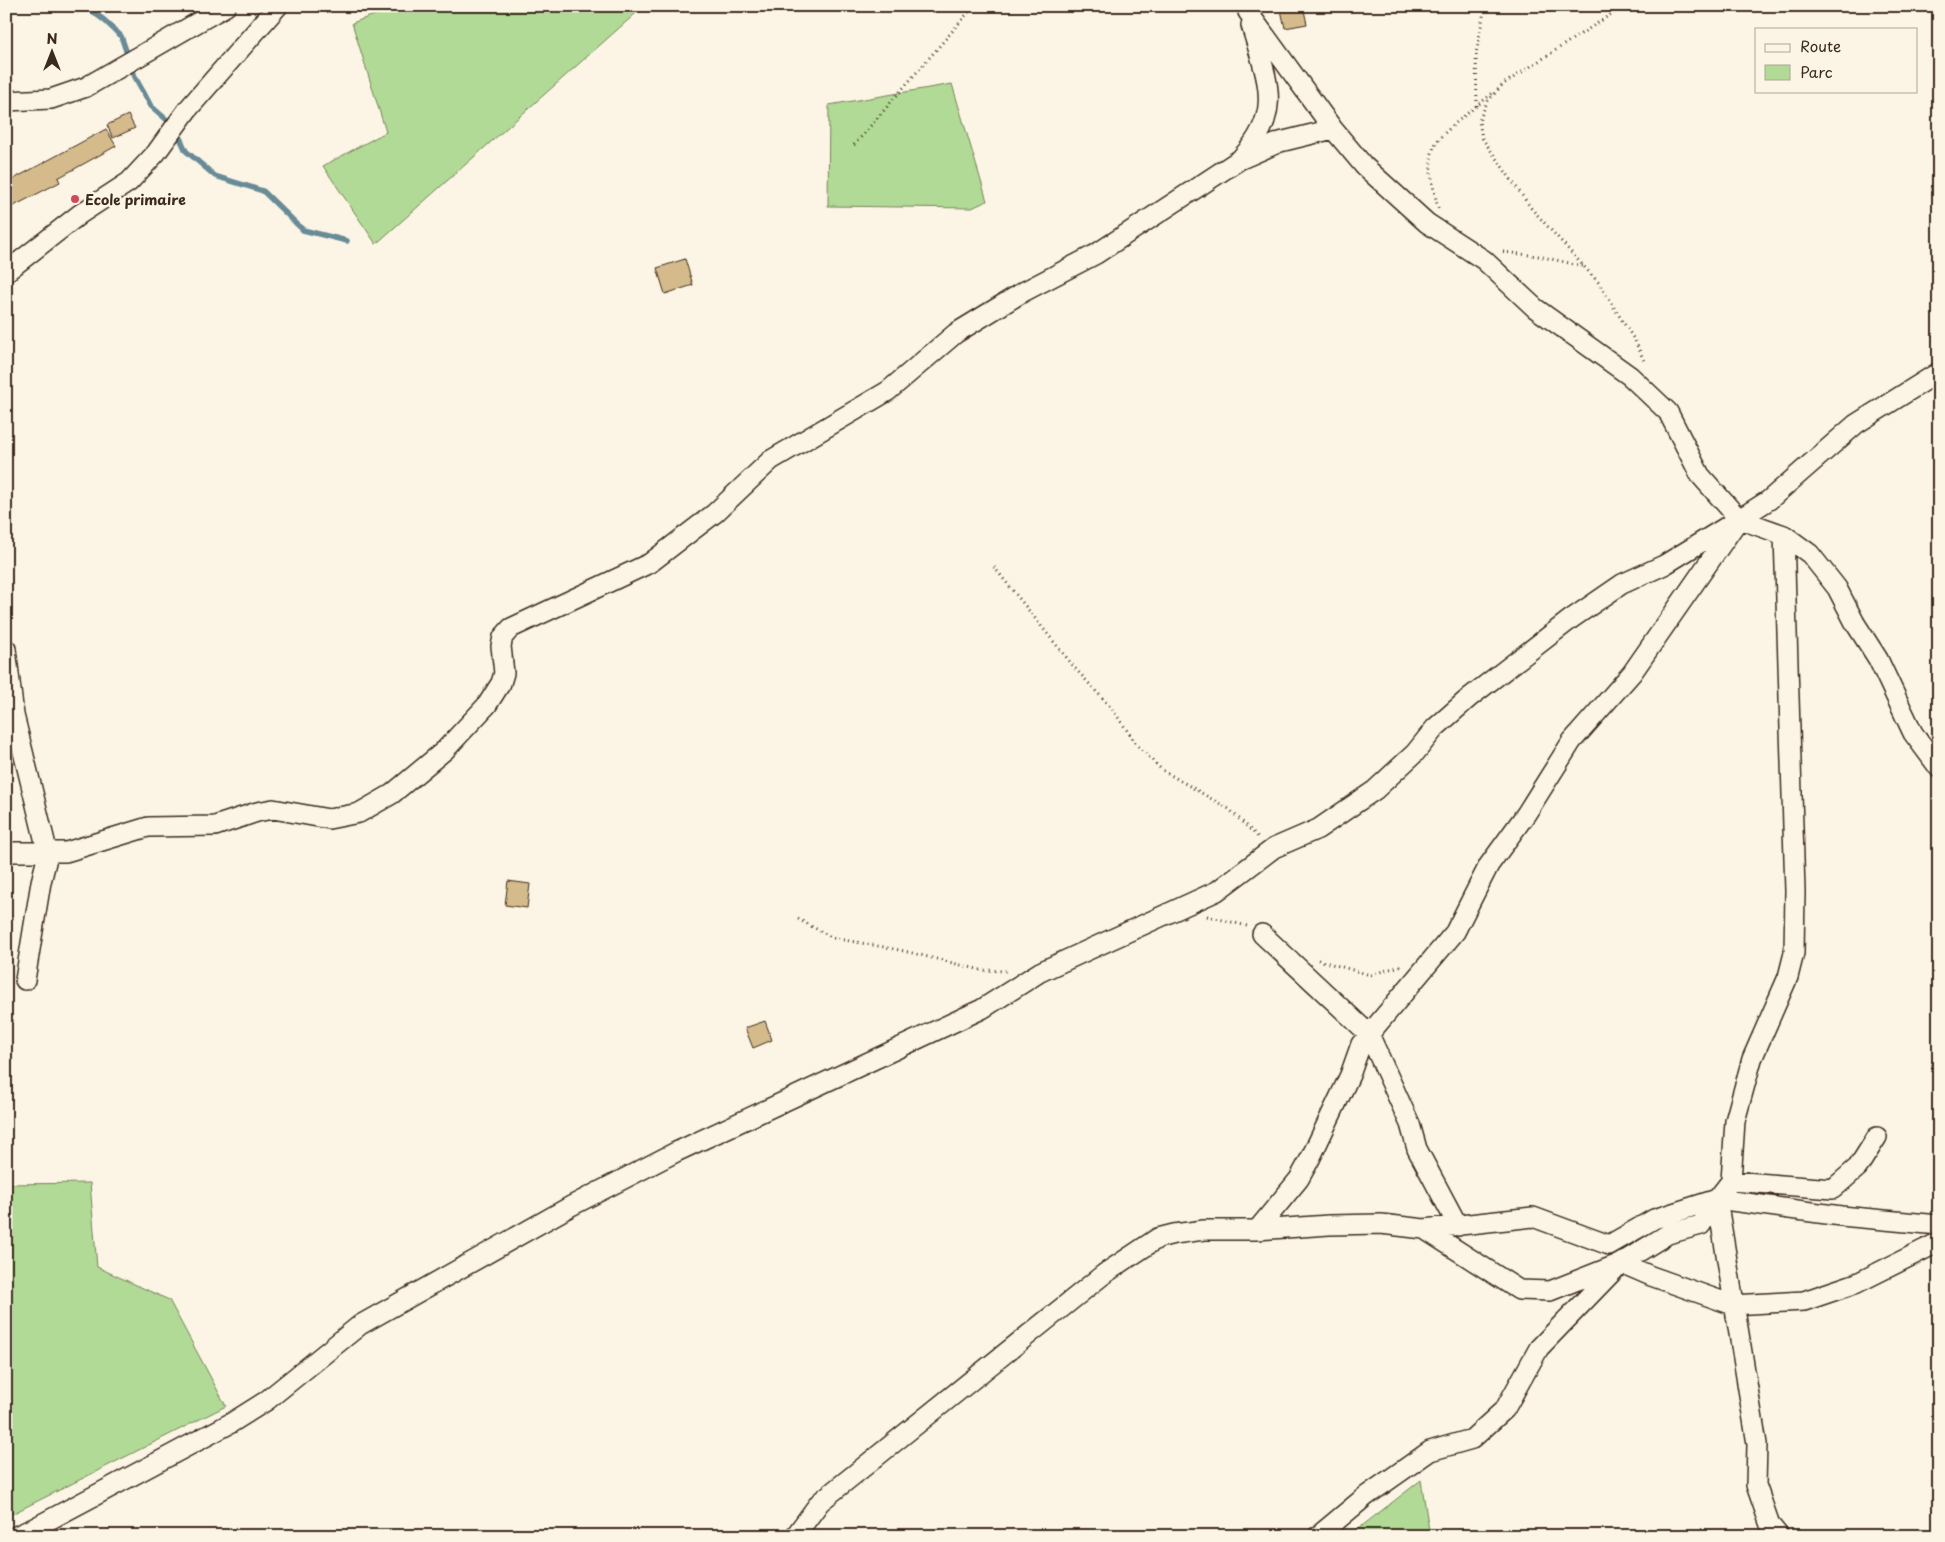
<svg xmlns="http://www.w3.org/2000/svg" width="1945" height="1542" viewBox="0 0 1945 1542" font-family="'Playpen Sans',sans-serif">
<rect width="100%" height="100%" fill="#fcf5e5"/>
<filter id="ink" filterUnits="userSpaceOnUse"><feTurbulence type="fractalNoise" baseFrequency=".02" numOctaves="2"/><feDisplacementMap in="SourceGraphic" scale="10" xChannelSelector="R" yChannelSelector="G"/><feConvolveMatrix kernelMatrix="1 2 1 2 8 2 1 2 1" color-interpolation-filters="sRGB"/></filter>
<g filter="url(#ink)">
<path fill="#b1da96" stroke="#76825a" d="M399 6H644L376 244 323 166 386 132 352 23Z
M952 84 987 201 972 208 828 206 829 105Z
M90 1183 97 1267 169 1300 226 1406 6 1517V1184Z
M1421 1480 1430 1536H1349Z"/>
<g fill="none" stroke-linecap="round" stroke-linejoin="round">
<path stroke="#688b97" stroke-width="5.5" d="M85 6 104 20 121 36 135 77 151 106 175 127 186 151 215 176 263 191 303 230 347 241"/>
</g>
<path fill="#d5bb8b" stroke="#3b2a1e" d="M1298 6H1303L1307 24 1285 28 1281 10Z
M128 115 135 128 113 138 107 125Z
M106 129 116 146 58 178 60 182 6 210V183Z
M685 259 693 285 665 294 657 268Z
M508 881 530 884 527 908 505 905Z
M765 1021 772 1040 753 1048 745 1028Z"/>
<g fill="none" stroke-linecap="round" stroke-linejoin="round">
<defs>
<path id="minor" d="M1248 12 1333 129 1364 166 1427 223 1484 260 1535 308 1630 376 1668 412 1700 475 1739 519 1784 535 1810 554 1837 588 1855 623 1878 659 1913 733 1939 768
M6 101 51 99 86 87 226 6
M1242 157C1285 111 1266 78 1251 25
M6 272 80 214 129 182 156 153 188 109 278 6
M6 649 14 715 48 854 41 882 25 980
M6 852H66L148 827 215 826 257 812 273 809 329 819 359 813 392 794 445 750 487 705 501 683 504 673 501 646 503 637 511 628 650 563 715 513 771 460 888 391 956 333 1023 292 1096 254 1239 160 1280 142 1333 129
M1262 934 1369 1034 1410 1124 1417 1149 1458 1226
M1731 1181 1833 1189 1858 1167 1877 1137
M1424 1229 1533 1217 1609 1245 1654 1219 1717 1199 1841 1216 1939 1225
M1257 1230 1299 1179 1310 1159 1350 1075 1361 1044 1455 932 1489 865 1526 814 1572 741 1632 673 1739 519 1769 500 1856 424 1939 372
M16 1536 36 1527 231 1423 266 1401 360 1325 571 1206 676 1152 982 1009 1040 972 1217 891 1274 848 1318 829 1375 790 1415 753 1435 728 1470 697 1571 619 1622 584 1664 565 1739 519
M795 1536 820 1502 1104 1274 1158 1238 1174 1234 1204 1230H1257L1329 1225 1381 1224 1424 1229 1519 1290 1550 1291 1621 1263 1651 1276 1733 1305 1804 1301 1857 1283 1939 1242
M1318 1536 1366 1496 1430 1451 1472 1439 1505 1409 1539 1348 1621 1263 1668 1234 1701 1225 1717 1199
M1779 1536 1770 1525 1756 1485 1757 1444 1717 1199 1731 1181 1735 1121 1752 1059 1788 977 1794 953 1795 891 1784 535"/>
</defs>
<use href="#minor" stroke="#3b2a1e" stroke-width="22"/>
<path stroke="#3b2a1e" stroke-width="3" stroke-dasharray="1 4" stroke-linecap="butt" d="M1634 6 1613 13 1502 85 1487 102 1479 121 1482 138 1531 208 1598 282 1635 341 1645 363
M1477 106 1476 54 1485 6
M854 145 974 6
M1438 208C1434 189 1425 161 1436 143 1440 134 1483 101 1494 92
M1503 252 1538 256 1583 266
M994 567 1074 667 1113 710 1137 745 1162 770 1229 809 1259 838
M1207 916 1247 926
M798 919 833 938 900 950 981 970 1007 971
M1318 960 1370 975 1403 965"/>
<use href="#minor" stroke="#fcf5e5" stroke-width="19"/>
</g>
</g>
<circle fill="#d1495b" stroke="#fcf5e5" stroke-width="2" cx="75" cy="199" r="5"/>
<g text-anchor="middle" dominant-baseline="central" stroke-width="4.5" stroke-linejoin="round" paint-order="stroke">
<g font-size="14" font-weight="bold" fill="#3b2a1e" stroke="#fcf5e5" text-anchor="start">
<text x="85" y="199">Ecole primaire</text>
</g>
</g>
<rect width="1945" height="1542" fill="none" stroke="#fcf5e5" stroke-width="25"/>
<rect x="12" y="12" width="1920" height="1517" fill="none" stroke="#3b2a1e" stroke-width="2" filter="url(#ink)"/>
<rect x="1755" y="28" width="162" height="65" fill="#fcf5e5" stroke="#afa495"/>
<rect x="1765" y="44" width="25" height="8" fill="#fcf5e5" stroke="#afa495"/>
<text x="1800" y="52" font-size="15" fill="#3b2a1e">Route</text>
<rect x="1765" y="65" width="25" height="15" fill="#b1da96" stroke="#afa495"/>
<text x="1800" y="78" font-size="15" fill="#3b2a1e">Parc</text>
<g transform="translate(52 52)" stroke="#fcf5e5" stroke-width="4" paint-order="stroke">
<path d="M0-4L9 19L0 12L-9 19Z" fill="#3b2a1e"/>
<text y="-8" font-size="14" font-weight="bold" text-anchor="middle" fill="#3b2a1e">N</text>
</g>
</svg>
